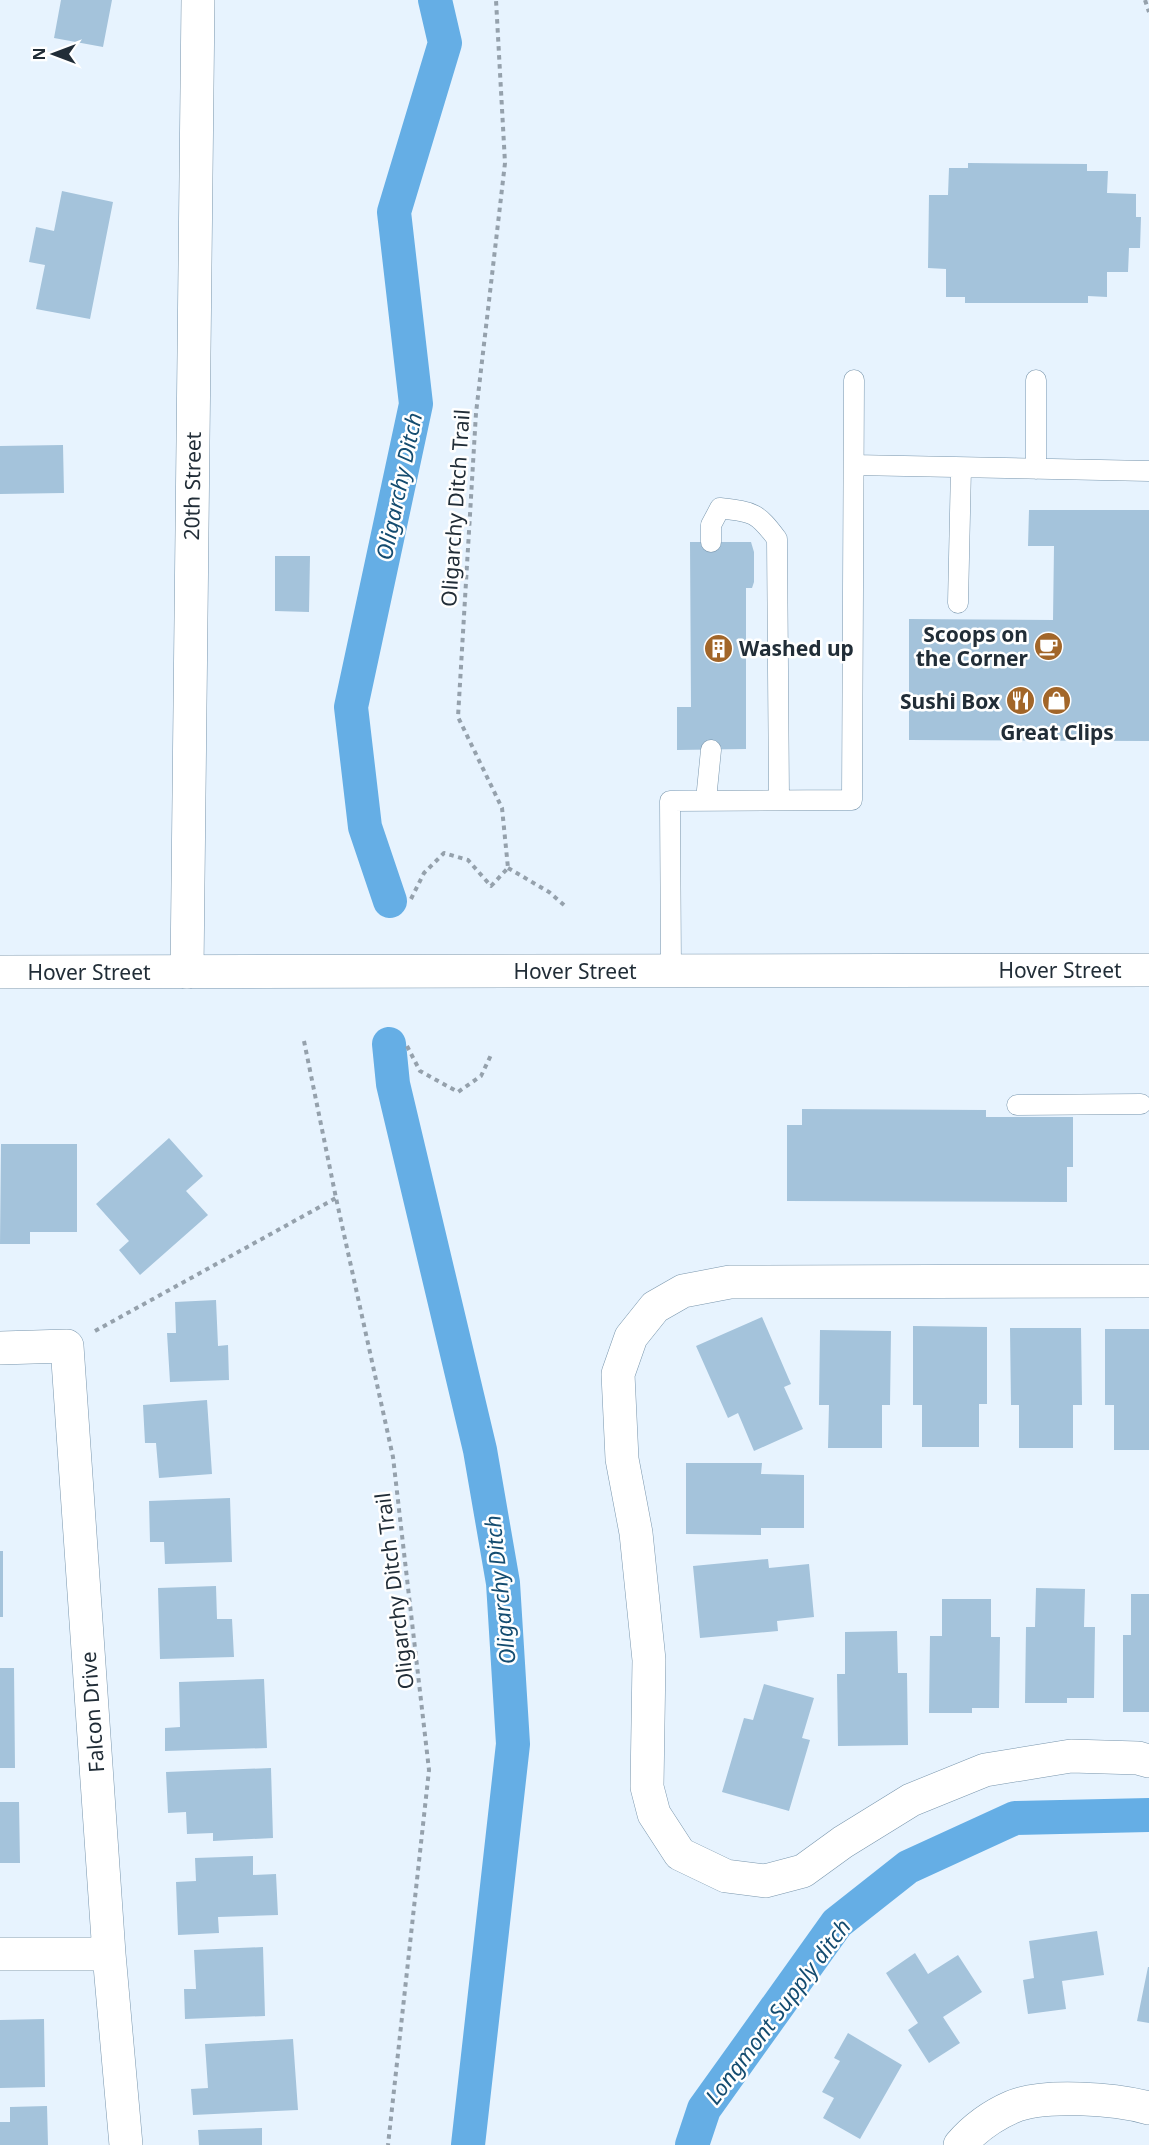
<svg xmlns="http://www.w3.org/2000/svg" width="1149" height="2145" viewBox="0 0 1149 2145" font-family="'Noto Sans',sans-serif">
<rect width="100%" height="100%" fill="#e7f3fe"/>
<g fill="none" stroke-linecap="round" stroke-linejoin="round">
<path stroke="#65aee5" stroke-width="34" d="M390 901 365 827 351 707 416 404 394 212 445 43 435 0
M389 1044 393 1084 480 1450 503 1583 513 1744 468 2145
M692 2145 704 2109 837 1923 908 1867 1015 1818 1149 1815"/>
</g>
<path fill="#a4c3db" d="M61 0H112L103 47 54 38Z
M968 163 1087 164V171H1108L1107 193 1136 194V217H1141L1140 248H1129L1128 272H1107V297L1088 296V303H965V297H946V269L928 268 929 195H948L949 168H968Z
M62 191 113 202 90 319 36 309 45 265 29 262 36 227 54 231Z
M63 445 64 493 0 494V446Z
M1029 510H1149V741L909 740V619L1053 620 1054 546H1028Z
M690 542H751L754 552V582L752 588H746V749L677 750V707H691Z
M275 556H310L309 612 275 611Z
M802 1109 986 1110V1117H1073V1167H1067V1202L787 1201V1125H802Z
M169 1138 203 1176 186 1191 208 1215 140 1275 119 1250 129 1241 96 1204Z
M1 1144H77V1232H30V1244H0Z
M216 1300 218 1346 228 1345 229 1380 170 1382 167 1333H176L175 1302Z
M762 1317 791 1384 784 1387 803 1429 754 1451 738 1413 728 1418 696 1346Z
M913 1326 987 1327V1404H979V1447H922V1405H913Z
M1010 1328H1081L1082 1405H1073V1448H1019V1405H1011Z
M1105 1329H1149V1450H1114V1405H1105Z
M820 1330 891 1331 890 1405H882V1448H828L829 1405H819Z
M207 1400 212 1474 159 1478 156 1443H145L143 1405Z
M686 1463H762L761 1474 804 1475V1528H761V1535L686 1534Z
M230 1498 232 1562 165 1564 164 1542H150L149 1501Z
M0 1551H3V1617H0Z
M768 1559 769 1568 809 1564 814 1617 777 1621 778 1631 700 1638 693 1566Z
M216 1586 217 1619H232L234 1657 160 1659 158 1588Z
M1036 1588 1085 1589 1084 1627H1095L1094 1698H1067V1703H1025L1026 1627H1035Z
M1131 1594H1149V1712H1123V1635H1131Z
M942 1599H991V1637H1000L999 1708H972V1713H929L930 1636H942Z
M897 1631 898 1673H907L908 1745 838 1746 837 1674H845V1632Z
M0 1668H14L15 1768H0Z
M264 1679 267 1748 165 1751V1728L180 1727 179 1682Z
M764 1684 814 1698 802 1738 810 1740 789 1811 722 1792 744 1718 753 1720Z
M271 1768 273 1838 213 1841V1833L187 1834 186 1812 168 1813 166 1772Z
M0 1802H19L20 1863H0Z
M253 1856V1875L276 1874 278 1915 218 1917 219 1933 178 1935 176 1882 196 1881 195 1858Z
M1097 1931 1104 1975 1062 1981 1066 2009 1028 2014 1023 1980 1034 1978 1029 1941Z
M263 1947 265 2016 185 2019 184 1989H196L194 1950Z
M915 1953 928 1974 958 1955 982 1992 943 2017 960 2043 929 2063 908 2030 918 2023 886 1973Z
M1148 1967H1149V2023L1137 2021Z
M44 2019 45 2087 0 2088V2020Z
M848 2033 902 2065 860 2139 823 2118 834 2098 822 2092 840 2061 834 2058Z
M293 2039 298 2110 193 2115 191 2089 208 2088 205 2044Z
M47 2106 48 2145H0V2122H10V2107Z
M262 2128V2145H199L198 2130Z"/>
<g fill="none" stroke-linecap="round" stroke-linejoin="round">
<defs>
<path id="service" d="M854 465 1149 471
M1036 469V380
M711 542V525L720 508C753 512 757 512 777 539L779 799
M958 603 961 468
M706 800 711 750
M671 970 670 801 852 800 854 380
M1017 1105 1141 1104"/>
<path id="minor" d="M187 972 198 0
M1149 1281 730 1282 683 1291 655 1307 631 1337 618 1374 622 1459 636 1533 649 1660 647 1787 654 1814 680 1854 726 1876 765 1881 803 1871 843 1842 911 1800 985 1770 1071 1756 1138 1758 1149 1761
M0 1348 67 1346 109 1954 126 2145
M0 1954H109
M960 2145C974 2129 991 2116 1012 2107 1043 2093 1116 2099 1149 2108"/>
<path id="secondary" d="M0 972 1149 970"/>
</defs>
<use href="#service" stroke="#7996ad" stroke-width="21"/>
<use href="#minor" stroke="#7996ad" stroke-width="34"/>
<use href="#secondary" stroke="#7996ad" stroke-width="34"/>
<path stroke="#95a1ac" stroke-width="4" stroke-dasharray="4.5 4.5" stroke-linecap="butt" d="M1145 0 1149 12
M508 868 549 892 564 905
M411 899 424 873 444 853 468 860 491 886 508 868 502 808 458 717 476 413 505 163 496 0
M304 1041 336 1198 393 1457 429 1770 388 2145
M407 1046 420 1071 458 1092 481 1076 491 1055
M95 1331 336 1198"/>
<use href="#service" stroke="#fff" stroke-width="20"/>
<use href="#minor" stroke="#fff" stroke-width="33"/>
<use href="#secondary" stroke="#fff" stroke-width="33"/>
</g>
<defs>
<symbol id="cafe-disc" viewBox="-11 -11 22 22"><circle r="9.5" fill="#a26629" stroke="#fff"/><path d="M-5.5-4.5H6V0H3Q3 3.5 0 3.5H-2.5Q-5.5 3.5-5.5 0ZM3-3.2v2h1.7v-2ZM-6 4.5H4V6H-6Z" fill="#fff"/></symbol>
<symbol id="building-disc" viewBox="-11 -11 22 22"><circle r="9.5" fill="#a26629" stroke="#fff"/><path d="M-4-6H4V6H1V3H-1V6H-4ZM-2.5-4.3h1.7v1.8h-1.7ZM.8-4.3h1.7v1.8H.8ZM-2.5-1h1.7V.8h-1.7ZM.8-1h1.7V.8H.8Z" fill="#fff"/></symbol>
<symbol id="restaurant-disc" viewBox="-11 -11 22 22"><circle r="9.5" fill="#a26629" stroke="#fff"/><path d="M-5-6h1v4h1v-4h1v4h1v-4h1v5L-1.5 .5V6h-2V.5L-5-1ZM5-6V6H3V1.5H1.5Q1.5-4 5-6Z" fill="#fff"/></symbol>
<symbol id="shop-disc" viewBox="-11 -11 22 22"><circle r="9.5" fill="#a26629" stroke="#fff"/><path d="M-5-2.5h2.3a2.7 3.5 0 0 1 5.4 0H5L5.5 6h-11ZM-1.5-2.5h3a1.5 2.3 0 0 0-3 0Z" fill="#fff"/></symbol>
</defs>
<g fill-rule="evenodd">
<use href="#cafe-disc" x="1032" y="630" width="33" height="33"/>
<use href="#building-disc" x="702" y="632" width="33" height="33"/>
<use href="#restaurant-disc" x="1004" y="684" width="33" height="33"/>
<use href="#shop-disc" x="1040" y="684" width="33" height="33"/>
</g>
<g text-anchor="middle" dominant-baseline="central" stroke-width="5" stroke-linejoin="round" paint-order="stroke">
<g font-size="21" fill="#212d37" stroke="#fff">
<text transform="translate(192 486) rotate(-89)">20th Street</text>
<text transform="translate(455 508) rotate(-86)">Oligarchy Ditch Trail</text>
<text x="1060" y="970">Hover Street</text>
<text x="575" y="971">Hover Street</text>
<text x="89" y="972">Hover Street</text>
<text transform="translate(394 1591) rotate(-97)">Oligarchy Ditch Trail</text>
<text transform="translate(92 1712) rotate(-94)">Falcon Drive</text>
</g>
<g font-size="21" font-weight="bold" fill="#212d37" stroke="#fff" text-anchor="end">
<text x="1028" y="634">Scoops on<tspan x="1028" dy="24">the Corner</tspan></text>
<text x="739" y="648" text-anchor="start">Washed up</text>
<text x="1000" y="701">Sushi Box</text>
<text x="1057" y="732" text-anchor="middle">Great Clips</text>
</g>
<g font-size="22" font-style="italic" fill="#144c70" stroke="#fff">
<text transform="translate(398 486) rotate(-78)">Oligarchy Ditch</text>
<text transform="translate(499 1590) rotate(-96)">Oligarchy Ditch</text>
<text transform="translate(777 2011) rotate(-53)">Longmont Supply ditch</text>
</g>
</g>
<g transform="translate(54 54) rotate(270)" stroke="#ffffff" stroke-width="4.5" paint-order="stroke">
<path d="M0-4.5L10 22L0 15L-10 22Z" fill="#212d37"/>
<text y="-9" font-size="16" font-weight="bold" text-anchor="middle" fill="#212d37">N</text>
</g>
</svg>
